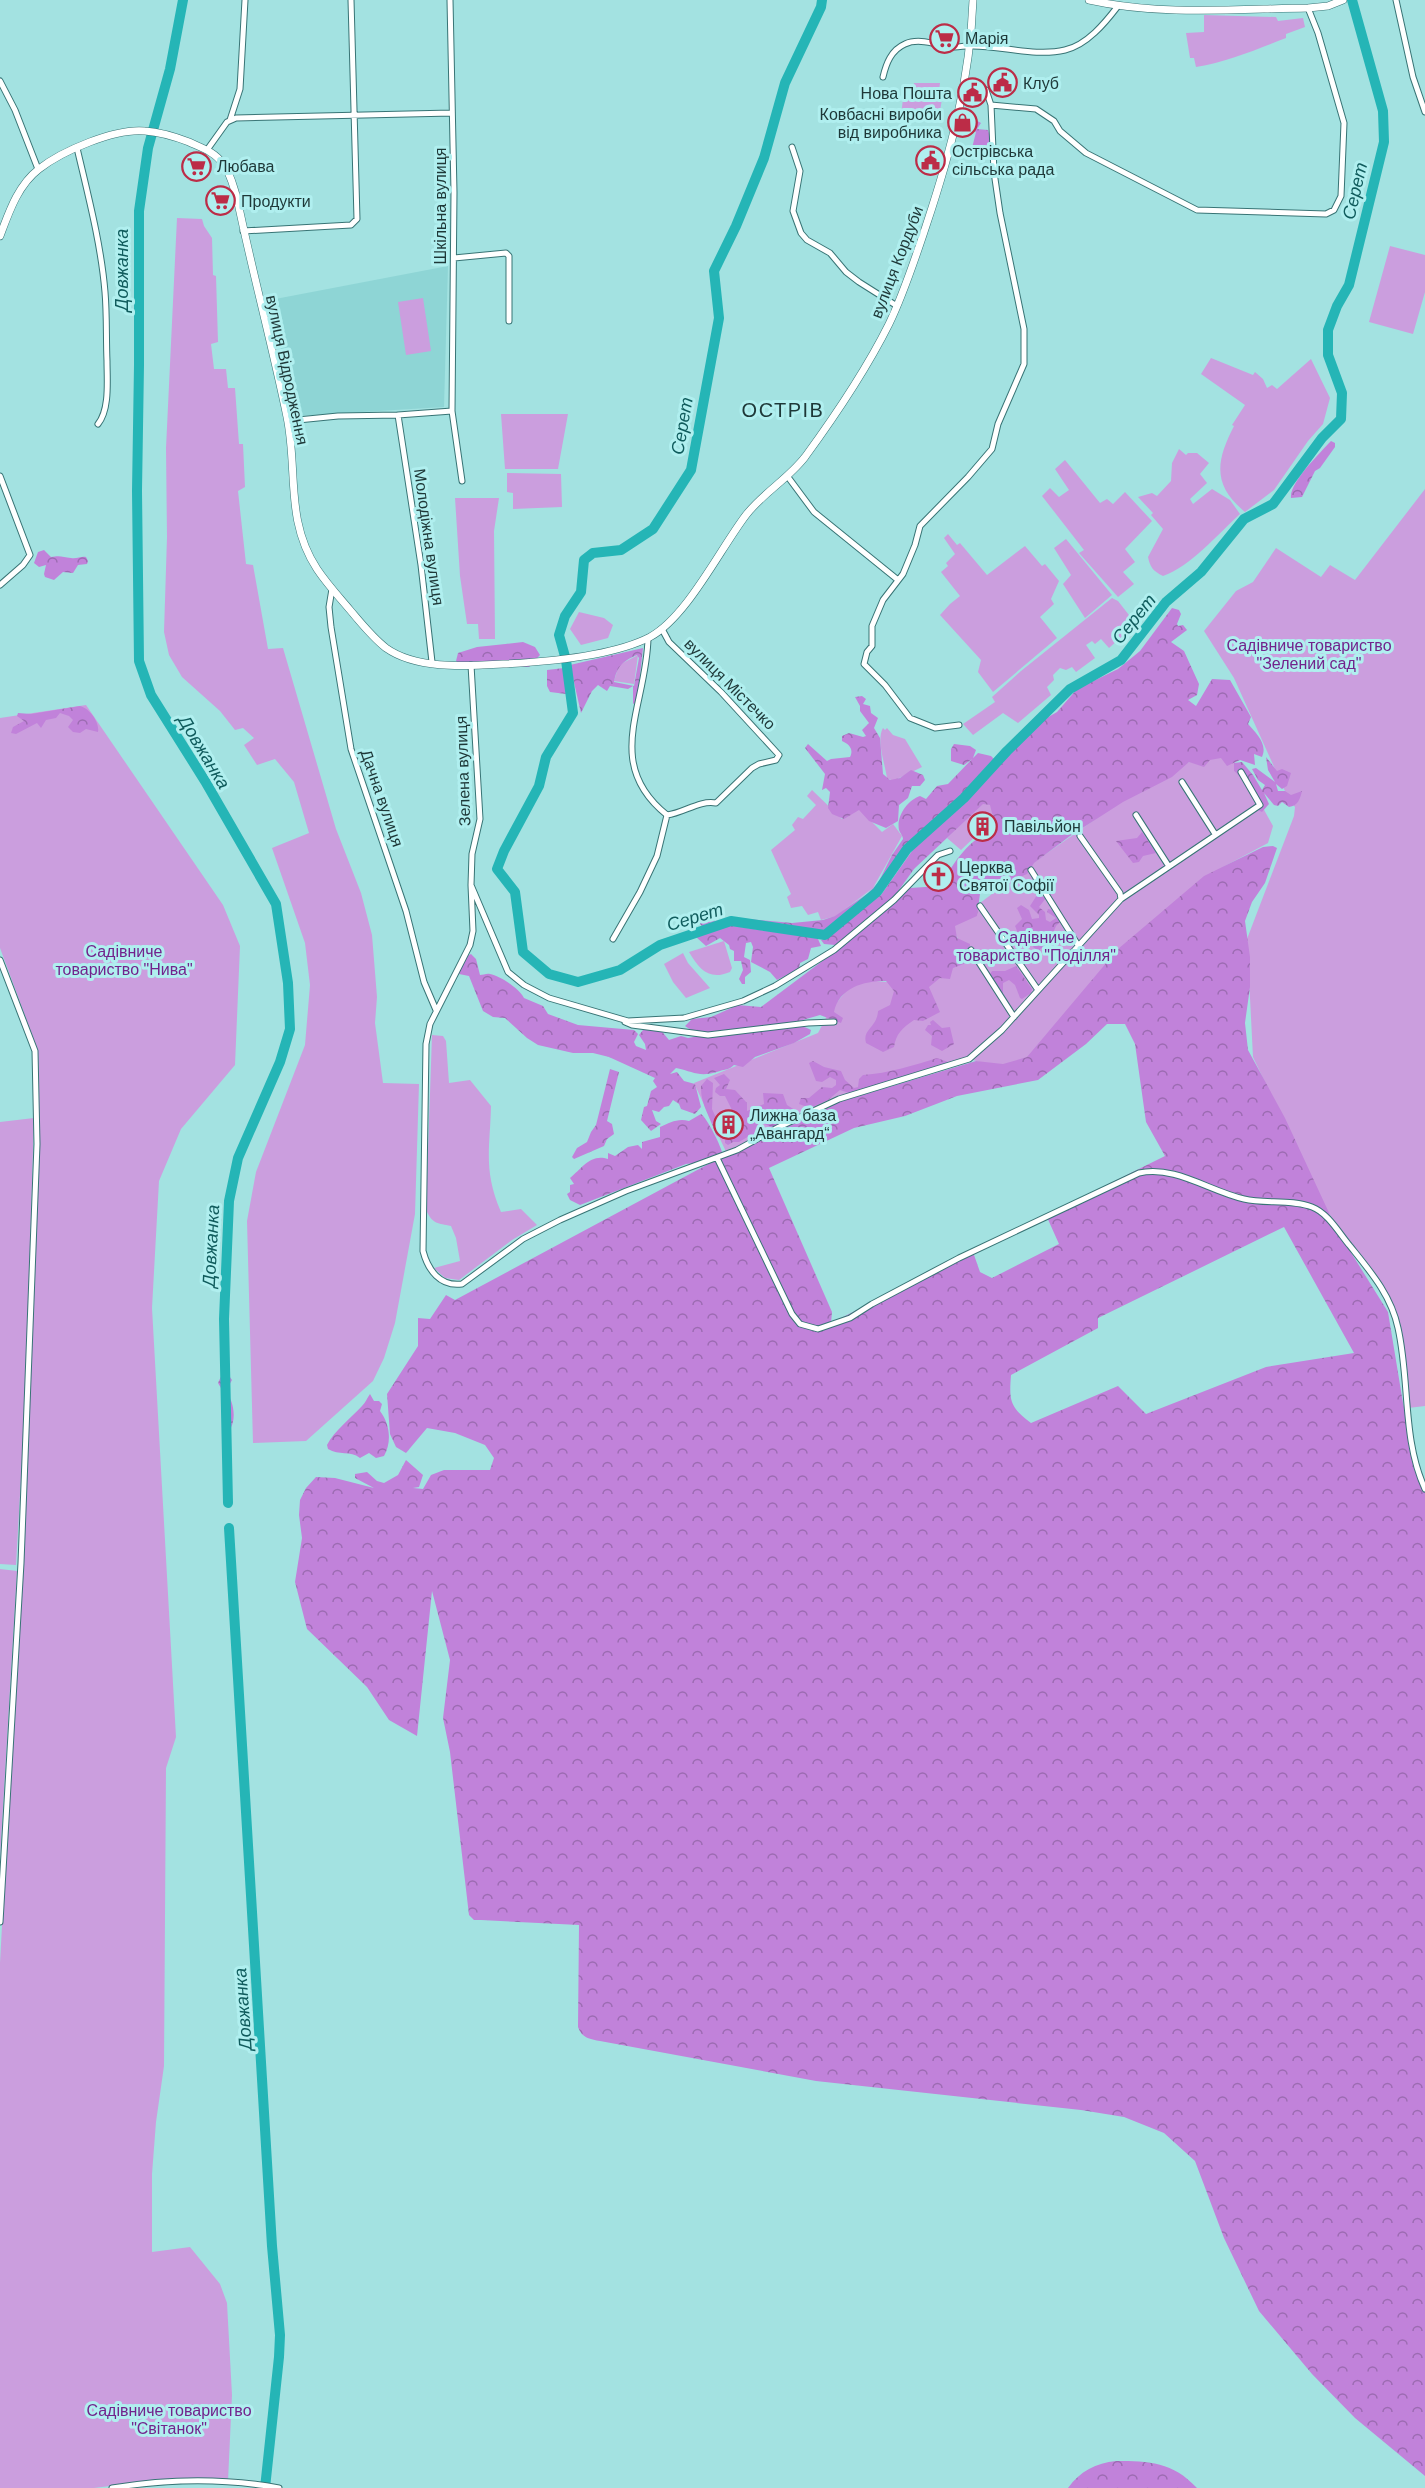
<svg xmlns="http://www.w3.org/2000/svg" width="1425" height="2488" viewBox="0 0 1425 2488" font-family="Helvetica,sans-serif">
<defs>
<pattern id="forest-crowns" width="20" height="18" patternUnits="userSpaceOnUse" patternTransform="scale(1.5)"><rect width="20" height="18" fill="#c182da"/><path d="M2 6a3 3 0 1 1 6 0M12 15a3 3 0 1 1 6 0" fill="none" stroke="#9c6bb2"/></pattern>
</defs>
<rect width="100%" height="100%" fill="#a3e2e1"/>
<path fill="#8ed5d5" d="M448 266 444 407 296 416 270 300Z"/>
<path fill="#cb9ede" d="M1204 15 1276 17 1278 21 1303 18 1305 27 1286 34V38C1257 49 1227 62 1196 67L1194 58H1190L1186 33 1204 32Z
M914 83H940L938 98 942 99 940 111 924 108 922 118 901 115 903 99 911 100Z
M177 218 202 219 204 226 212 238 213 275 216 276 218 342 211 344 214 369H226L228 388H235L239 444H243L245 487 238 491 246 564 253 565 268 649 283 648 336 829 361 893 372 935 377 997 375 1023 383 1083 419 1084 415 1214 395 1323 384 1358 373 1381 306 1441 253 1443 247 1221 256 1172 305 1045 310 985 305 943 272 848 309 833 294 782 275 759 257 765 244 745 254 738 243 728 235 730 220 711 182 677 169 655 164 632 167 537 166 448Z
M1390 246 1425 255V292L1413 334 1369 322Z
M423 298 431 351 406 355 398 302Z
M1211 358 1253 375 1255 372 1263 379 1267 388 1272 385 1277 389 1311 359 1330 398 1323 424 1308 441 1274 490 1245 512C1212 485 1216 461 1234 426L1232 425 1245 405 1201 374Z
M501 414H568L558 469H505Z
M1179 449 1186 455 1188 453H1197L1209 463 1200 474 1207 483 1190 499 1193 504 1212 489 1230 500 1240 514C1219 533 1190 567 1163 576 1153 571 1150 567 1148 557L1163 529 1151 515 1153 513 1138 497 1152 493 1157 496 1171 481 1172 463Z
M1065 460 1100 503 1107 499 1113 504 1125 492 1152 521 1125 549 1135 562 1123 572 1134 584 1118 597 1079 553 1084 550 1042 496 1050 488 1059 497 1069 490 1055 469Z
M507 473 561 474 562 507 513 509V493L507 492Z
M1425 489V1406L1408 1408 1395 1314 1377 1282 1344 1238 1321 1200 1253 1057 1247 939 1294 816 1295 807 1289 800 1234 678 1204 631 1236 591 1253 582 1276 548 1321 577 1330 565 1355 580Z
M455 498H499L494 531 495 639H479L478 624H467L460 576Z
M948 534 957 545 960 543 987 575 1025 546 1042 566 1045 564 1059 581 1051 599 1054 604 1040 617 1057 638 993 692 978 672 981 660 940 615 950 604 960 596 941 572 948 566 946 563 955 554 944 538Z
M1066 539 1112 595 1085 618 1063 584 1071 575 1054 548Z
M1112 598 1118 601 1136 624 1109 648 1101 639 1095 644 1092 641 1086 645 1095 658 1076 672 1072 667 1066 670 1060 668 1053 675 1054 680 1047 687 1051 695 1018 723 1003 713 973 735 963 724 995 702 992 697 1021 671Z
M579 612 604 618 613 625 608 638 581 645 570 629Z
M638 655 634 684 614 681 619 665Z
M86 705 223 905 240 946 235 1065 181 1129 159 1181 152 1308 176 1737 166 1768 164 2066 156 2122 152 2174V2252L190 2247 220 2284 227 2303 232 2395 228 2481 158 2480 94 2488H0V1963L28 1444 39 1086 38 1051 0 948V718Z
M883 728 885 730 887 728 893 735 905 739 922 767 893 781 887 778C885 764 876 740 883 728Z
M1214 754 1230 758 1242 770 1273 826 1268 843 1225 866 1200 882 1029 1057 1003 1069 973 1060 916 1077 805 1113 728 1156 694 1083 818 1033 829 1012 856 979 927 986 966 955 951 925 1033 863 1120 802 1180 765Z
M812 790 842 819 858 808 882 832 893 824 902 836 873 888 836 916 821 920 818 912 808 915 802 906 791 908 787 897 791 894 771 850 795 830 792 825 798 817 803 819 816 805 807 796Z
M983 802 991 805 994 812 979 826 982 830 961 850 947 838 979 803Z
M724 941 732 968 730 972C709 981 699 969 689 952Z
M683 953 688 963 710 988 686 998 673 982 664 964Z
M432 1035 443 1036 446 1041 449 1083 470 1080 491 1106C490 1149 483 1170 501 1212L521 1209 537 1225 512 1240 459 1280 445 1278 434 1268 460 1261 456 1238 451 1226C438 1223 433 1225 426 1210Z
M34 1118 25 1407 16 1565 0 1564V1122Z
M0 1569 17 1571 0 1858Z"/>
<path fill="url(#forest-crowns)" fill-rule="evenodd" d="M968 116 981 123 977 129 988 130 991 140 986 148 975 154 971 152 976 132 971 129H961L960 125 964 117Z
M1331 441 1335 443V447L1320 468 1315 471 1302 497 1291 498C1289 483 1320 453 1331 441Z
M44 550 51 557C60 555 63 557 71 558 77 559 81 556 86 557L88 561 87 564 78 565 73 573 63 572 54 580 45 577 44 574 46 565 39 567 34 563 38 552Z
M1172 608 1179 610 1181 614 1177 624 1178 626 1183 625 1187 630 1171 642 1184 651 1199 684 1197 695 1188 700 1196 706 1212 679 1230 680 1251 717 1248 724C1256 733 1268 744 1262 757L1254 754 1255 765 1240 760 1227 766 1221 758 1210 760 1204 767 1189 762 1172 777 1123 802 1070 836 1034 863 1027 874 980 894 977 916 955 926 957 938 970 944 969 962 953 968 950 979 940 978 929 987 940 1012 923 1021 914 1020C902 1028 896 1034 894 1047L883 1052 866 1043C862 1029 877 1028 878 1011L890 1005 894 991 886 981C863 981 839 988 834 1012L843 1018 841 1023 820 1015 772 1029C783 1030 800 1022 811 1030L810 1034 794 1043 755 1057 743 1067 734 1065C729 1070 726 1069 720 1071 699 1078 695 1072 676 1068L670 1074 677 1072 684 1081 695 1084 701 1107 695 1114 681 1109 679 1104 673 1100 669 1106 664 1107 659 1112 652 1110 656 1121 661 1124 651 1131 641 1120 644 1107 647 1106 651 1091 657 1087 653 1081 655 1078 609 1057 593 1053H573L538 1045 527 1038 505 1018 493 1017 483 1011 469 976 459 974 458 970 463 958 471 954 476 959 480 975C483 975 487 973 490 974 500 976 519 988 524 998L543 1006 548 1014 578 1025 634 1030 638 1034 634 1042 636 1046 646 1050 645 1044 639 1035 643 1030 659 1028 669 1040 681 1036 688 1038 699 1036 710 1038 770 1030C746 1029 707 1043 685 1026L692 1019 711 1017 738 1005 761 1007 857 935 910 888 940 886C955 861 968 839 996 829L990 805 983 804 914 869 889 904 835 945 824 944 821 940 832 935 838 925C819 939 795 929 774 927 751 924 726 921 704 928L699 923 738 918 792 923 823 920 835 916 867 894 878 883 892 855 903 839C903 836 900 833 899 830 896 816 908 800 920 796L926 799 937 786 948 784 972 759 964 765 951 761V749L954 744 970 746 976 750 973 758 978 753 991 756 995 760 994 767 984 776 978 777 960 802 978 789 1038 723 1057 712 1077 689 1118 669 1140 651ZM958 804 935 829 924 834 881 895 839 924 874 895 901 863 900 856 906 848Z
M523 642 535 647 540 655 529 667 462 666 456 661 458 653 477 647Z
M643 648 637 702 633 704V686L628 689 610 686 607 691 598 685 592 691 581 713 570 665ZM637 655 639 658 634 686 614 682C617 666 623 661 637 655Z
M564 668 567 679 566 694 550 692 547 686V670Z
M862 696 866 699 863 704 870 706 871 713 878 718 874 728 880 738 883 774 890 780 900 778 911 770 923 775 925 780 920 786H912L908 798 899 805 898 821 886 828 869 821 859 810 844 819 832 814 828 808 830 792 826 788 822 790 825 774 805 748 808 744 827 761 831 759 850 757C854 749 849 744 842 741V736L849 733 863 737 866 736 862 730 869 723 860 711V706L855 697Z
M80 706C89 708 100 722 98 732L86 729 80 733 73 732 68 727 73 720 69 716 60 713 56 718 46 720 41 728 37 723 16 734 11 733 13 727 24 721 17 716 18 713 31 714Z
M1266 757 1277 771 1282 769 1291 773 1287 786 1282 789 1276 784 1278 791H1285L1291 795 1302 791C1300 799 1298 806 1289 807L1282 802 1278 806 1274 805 1264 793 1269 804 1262 812 1258 810 1260 805C1256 798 1239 774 1234 771V763L1242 762 1253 775 1262 790 1265 785 1258 780 1252 769 1256 768 1275 782 1268 770Z
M1142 832 1156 853 1143 856 1139 862 1133 863 1116 841 1137 838Z
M1273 846 1277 848 1265 883 1252 902 1245 921 1250 957V987L1245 1023 1248 1050 1285 1118 1337 1230 1388 1312 1403 1403 1425 1487V2476L1355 2418 1312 2374 1259 2311 1224 2238 1195 2161 1164 2133 1124 2117 1081 2110 816 2081 600 2041C589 2039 582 2038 578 2027L579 1925 481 1920H474L469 1915 450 1752 443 1718 450 1660 432 1591 417 1736 389 1720 367 1687 307 1629 295 1582 302 1538 299 1515 300 1500 306 1488 316 1477 335 1478 374 1488 355 1478V1474L367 1472 377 1481 384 1483 398 1475 406 1460 423 1475 419 1487 413 1488 423 1489 431 1475 444 1470H490L494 1458 485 1445 455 1433 427 1428 406 1453 396 1447 390 1434 387 1394 418 1346V1318L430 1319 446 1295 455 1300 714 1161 686 1164 580 1205 570 1200 567 1194 570 1192V1185L574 1184 570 1178C582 1168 591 1153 608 1159V1153L615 1156 628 1147 638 1145 642 1149V1142L660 1137V1127C670 1123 677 1118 689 1121L701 1114C707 1118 722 1147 723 1156L750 1146 832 1104 976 1061 1003 1064 1027 1057 1118 949 1204 876 1263 847ZM1107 1024H1125L1135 1044 1146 1122 1165 1156 1046 1215 1059 1244 992 1278 980 1272 973 1252 831 1323 832 1312 769 1168 854 1128 905 1116 957 1096 1038 1080 1086 1044ZM1284 1227 1354 1353 1266 1367 1146 1414 1118 1386 1031 1423C1010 1407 1009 1402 1011 1375L1098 1328V1318Z
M1037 895 1046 898 1039 907 1045 912 1046 920 1050 922 1056 918 1047 912 1048 909 1052 910 1060 922 1056 926 1050 940 1058 941 1057 945 1048 950 1041 948 1039 951 1033 947 1036 941 1034 938 1028 941V948C1018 945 1019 934 1015 926L1022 919 1017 908 1021 905 1029 910 1032 919 1039 918V915L1030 906Z
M727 925 816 938 818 939 821 946 811 948 808 959 800 963 799 969 777 980 770 972 751 962 753 947 751 942 746 943 744 957 750 960 751 972 745 977V984H742L739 979 743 970 741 961H734V951L730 949 729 945 720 938 706 946 696 937 697 935 709 928Z
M1016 966 1032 989 1031 993 1022 999 1020 998 1015 985 1009 980 1003 983V994L989 976 992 971H1005Z
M933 1020 942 1028 950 1027 954 1044 942 1051 931 1045 932 1036 925 1030 928 1025H931L930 1022Z
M937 1058 948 1062 930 1072 914 1073 852 1094 840 1090 828 1100 810 1108 799 1104 801 1098H809L822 1087 832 1088 836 1085V1080L830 1077 822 1082 816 1081 809 1063 813 1061 824 1067 841 1071 845 1080 854 1088 858 1087 859 1079 863 1075C889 1073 912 1066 937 1058Z
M610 1069 619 1072 607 1121 612 1124 614 1134 607 1139 604 1146 574 1159 572 1157 577 1148 587 1142 591 1132 596 1125Z
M724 1074 730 1080 726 1089 735 1090 747 1103V1111L764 1104 763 1093 783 1094 787 1105 798 1112 795 1117 774 1128 764 1124 761 1117 753 1112 760 1129 767 1131 761 1133 758 1138 751 1135 739 1142H733L728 1145 725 1143V1140L742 1130 743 1126 737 1120 725 1096H720L715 1092 716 1088 720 1085 714 1078Z
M707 1079 713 1083 712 1109 723 1133 719 1137 716 1135C711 1118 700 1104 701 1086Z
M224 1361 227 1363V1373L232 1380 226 1391C234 1402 237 1420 229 1431L222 1422 224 1393 218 1383 223 1372 221 1364Z
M370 1394 374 1401H379L382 1404 380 1411C390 1424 392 1442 384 1456L376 1458 369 1453 360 1458C350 1450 339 1456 328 1449L327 1445C334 1431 352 1417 362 1406 366 1402 367 1398 370 1394Z
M1116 2461C1149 2461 1173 2462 1197 2488H1068C1080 2471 1096 2463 1116 2461Z"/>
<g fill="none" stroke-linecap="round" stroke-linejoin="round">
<path stroke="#25b5b6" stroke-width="10" d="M183 0 170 69 148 148 139 211V365L137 491 139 661 151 695 205 781 276 904 288 983 290 1029 280 1062 238 1158 229 1201 224 1319 228 1503
M822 0 821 7 785 83 764 158 736 226 714 271 719 318 691 470 653 529 621 550 593 553 584 560 581 592 565 616 559 635 566 660 573 713 546 757 539 786 504 851 497 869 515 892 523 952 549 974 578 982 620 970 660 945 731 921 825 935 877 892 907 849 964 798 1007 751 1070 689 1121 660 1166 602 1201 572 1244 519 1273 504 1322 438 1341 419 1342 393 1328 355V330L1337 306 1349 285 1384 142 1383 111 1352 0
M229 1528 272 2246 280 2335 279 2357 265 2488"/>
<defs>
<path id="minor" d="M450 0 454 192 452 411 462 481
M1396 0 1413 77 1425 112
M883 77C886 64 891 50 905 44 920 37 939 46 955 47 961 47 967 45 973 46 1002 46 1036 57 1065 50 1087 45 1105 23 1118 6
M0 81 15 110 38 169
M991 105 1036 109 1054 121 1060 131 1086 153 1197 210 1326 214 1334 210 1341 196 1344 123 1318 33 1308 8
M230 120 240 89 245 0
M792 147 800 171 793 211 801 233 807 240 830 253 846 272 859 282 897 306
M77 148C88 195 101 244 105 292 107 315 106 339 107 361 107 380 110 409 98 424
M207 150 227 122 236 118 452 113
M243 231 351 225 357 219 351 0
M454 258 506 253 509 256V321
M398 415 421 565 432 662
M288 421 338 416 398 415 452 411
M0 476 30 555 23 565 0 585
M788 477 814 512 898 580
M332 589 329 607 331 627 351 749 406 911 424 982 436 1010
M648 638C647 705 602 763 667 815 684 813 699 800 716 803L752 768 759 764 776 760 779 755 721 692 669 642 662 629
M471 665 480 819 472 854 471 885 508 972 524 985 549 998 628 1021 684 1018 743 1001 775 986 834 950 894 900 938 855 950 851
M959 725 935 728 910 718 885 685 864 664 867 652 872 646V626L883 600 903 574 915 545 920 526 968 477 992 449 998 424 1024 364V329L1000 213 994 172 991 105 986 90 964 84
M1182 782 1215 834
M1136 815 1168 865
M1080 836 1120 893 1121 899
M1031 870 1078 945
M471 885 473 931 470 945 430 1024 426 1044 423 1251C428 1270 440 1287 462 1284L523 1239 560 1220 626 1191 737 1150 779 1127 839 1099 969 1059 1002 1030 1121 899 1260 805 1241 772
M980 906 1038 990
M613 939 640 892 657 856 667 815
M971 950 1014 1017
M0 960 35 1051 37 1144 21 1563 0 1922
M625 1022 632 1025 708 1035 808 1023 834 1022
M717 1158 792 1314 800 1324 818 1329 850 1318 872 1304 959 1258 1139 1173C1175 1165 1209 1191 1244 1199 1265 1204 1291 1199 1312 1207 1328 1213 1339 1233 1350 1246 1370 1271 1391 1295 1398 1328 1410 1381 1402 1439 1425 1489
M112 2488C166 2479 225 2478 279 2488"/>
<path id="tertiary" d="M1089 0C1160 16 1236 9 1308 8L1328 6 1343 0
M0 236C9 212 18 185 39 169 62 151 115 128 145 131 159 132 176 137 189 142 202 148 215 152 223 164 231 174 233 186 237 198 252 271 272 344 287 417 298 471 285 520 317 569 327 584 339 597 350 610 361 623 372 637 386 648 417 670 467 666 503 664 544 662 613 656 650 637 687 617 720 549 746 515 763 493 788 479 805 457 835 416 866 370 889 324 904 293 915 259 926 226 951 151 970 80 973 0"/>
</defs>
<use href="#minor" stroke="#387475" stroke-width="7"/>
<use href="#tertiary" stroke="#387475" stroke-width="8"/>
<use href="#minor" stroke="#fff" stroke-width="5"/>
<use href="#tertiary" stroke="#fff" stroke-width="7"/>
</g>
<defs>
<symbol id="supermarket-ring" viewBox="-11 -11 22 22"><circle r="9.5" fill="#b0efef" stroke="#bc2c47" stroke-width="1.5"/><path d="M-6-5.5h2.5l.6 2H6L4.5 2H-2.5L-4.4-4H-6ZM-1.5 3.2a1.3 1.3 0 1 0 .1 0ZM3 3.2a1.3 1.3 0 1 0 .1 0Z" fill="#bc2c47"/></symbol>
<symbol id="civic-ring" viewBox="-11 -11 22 22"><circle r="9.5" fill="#b0efef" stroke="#bc2c47" stroke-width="1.5"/><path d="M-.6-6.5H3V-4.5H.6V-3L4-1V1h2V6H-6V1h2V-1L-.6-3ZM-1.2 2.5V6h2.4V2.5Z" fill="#bc2c47"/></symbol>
<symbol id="shop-ring" viewBox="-11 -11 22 22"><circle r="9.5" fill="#b0efef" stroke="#bc2c47" stroke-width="1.5"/><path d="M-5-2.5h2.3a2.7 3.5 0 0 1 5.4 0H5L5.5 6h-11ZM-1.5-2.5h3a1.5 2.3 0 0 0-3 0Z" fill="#bc2c47"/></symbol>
<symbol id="building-ring" viewBox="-11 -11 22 22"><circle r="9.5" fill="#b0efef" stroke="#bc2c47" stroke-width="1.5"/><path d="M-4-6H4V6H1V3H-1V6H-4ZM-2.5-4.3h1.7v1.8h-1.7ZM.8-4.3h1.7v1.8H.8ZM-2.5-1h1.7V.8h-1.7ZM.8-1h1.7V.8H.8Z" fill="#bc2c47"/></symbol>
<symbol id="church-ring" viewBox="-11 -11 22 22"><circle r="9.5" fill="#b0efef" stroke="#bc2c47" stroke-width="1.5"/><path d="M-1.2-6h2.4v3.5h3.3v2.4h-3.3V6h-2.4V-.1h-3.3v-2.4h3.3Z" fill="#bc2c47"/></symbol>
</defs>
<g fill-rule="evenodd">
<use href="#supermarket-ring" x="928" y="22" width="33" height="33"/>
<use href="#civic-ring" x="986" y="66" width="33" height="33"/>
<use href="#civic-ring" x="956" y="76" width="33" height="33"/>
<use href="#shop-ring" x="946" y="106" width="33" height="33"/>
<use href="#civic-ring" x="914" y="144" width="33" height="33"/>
<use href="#supermarket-ring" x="180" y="150" width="33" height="33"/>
<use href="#supermarket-ring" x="204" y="184" width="33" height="33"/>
<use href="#building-ring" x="966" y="810" width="33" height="33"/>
<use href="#church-ring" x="922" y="860" width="33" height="33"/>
<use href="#building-ring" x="712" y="1108" width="33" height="33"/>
</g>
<g text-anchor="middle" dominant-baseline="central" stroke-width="6" stroke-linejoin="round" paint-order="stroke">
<g font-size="16" fill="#1e3838" stroke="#b0efef" text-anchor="start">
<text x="965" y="38">Марія</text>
<text x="1023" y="83">Клуб</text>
<text x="952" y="93" text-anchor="end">Нова Пошта</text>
<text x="942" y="114" text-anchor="end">Ковбасні вироби<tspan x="942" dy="18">від виробника</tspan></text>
<text x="952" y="151">Острівська<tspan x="952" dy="18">сільська рада</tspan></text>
<text x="217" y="166">Любава</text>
<text x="241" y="201">Продукти</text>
<text x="1004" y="826">Павільйон</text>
<text x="959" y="867">Церква<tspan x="959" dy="18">Святої Софії</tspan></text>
<text x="750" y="1115">Лижна база<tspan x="750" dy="18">„Авангард“</tspan></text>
</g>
<g font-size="16" fill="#1e3838" stroke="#b0efef">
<text transform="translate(440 206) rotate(-90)">Шкільна вулиця</text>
<text transform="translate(897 262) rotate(-69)">вулиця Кордуби</text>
<text transform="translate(287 370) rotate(78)">вулиця Відродження</text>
<text transform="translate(429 537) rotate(82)">Молодіжна вулиця</text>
<text transform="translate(730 684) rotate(45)">вулиця Містечко</text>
<text transform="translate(463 771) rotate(-92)">Зелена вулиця</text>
<text transform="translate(382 798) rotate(71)">Дачна вулиця</text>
</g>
<g font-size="16" fill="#72238c" stroke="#b0efef">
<text x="1309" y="645">Садівниче товариство<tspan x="1309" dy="18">"Зелений сад"</tspan></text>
<text x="1036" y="937">Садівниче<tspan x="1036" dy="18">товариство "Поділля"</tspan></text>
<text x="124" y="951">Садівниче<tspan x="124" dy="18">товариство "Нива"</tspan></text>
<text x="169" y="2410">Садівниче товариство<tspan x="169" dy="18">"Світанок"</tspan></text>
</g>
<g font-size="18" font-style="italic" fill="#105c5d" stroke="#b0efef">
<text transform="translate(1355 191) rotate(-77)">Серет</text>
<text transform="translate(122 270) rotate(-90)">Довжанка</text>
<text transform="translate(682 426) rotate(-80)">Серет</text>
<text transform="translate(1134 619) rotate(-51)">Серет</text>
<text transform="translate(204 752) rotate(59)">Довжанка</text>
<text transform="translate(695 917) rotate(-17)">Серет</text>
<text transform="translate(211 1246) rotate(-87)">Довжанка</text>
<text transform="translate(243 2009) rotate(-94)">Довжанка</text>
</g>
<g font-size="20" letter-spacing="1.5" fill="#1e3838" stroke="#b0efef">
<text x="783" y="410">ОСТРІВ</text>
</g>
</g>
</svg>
